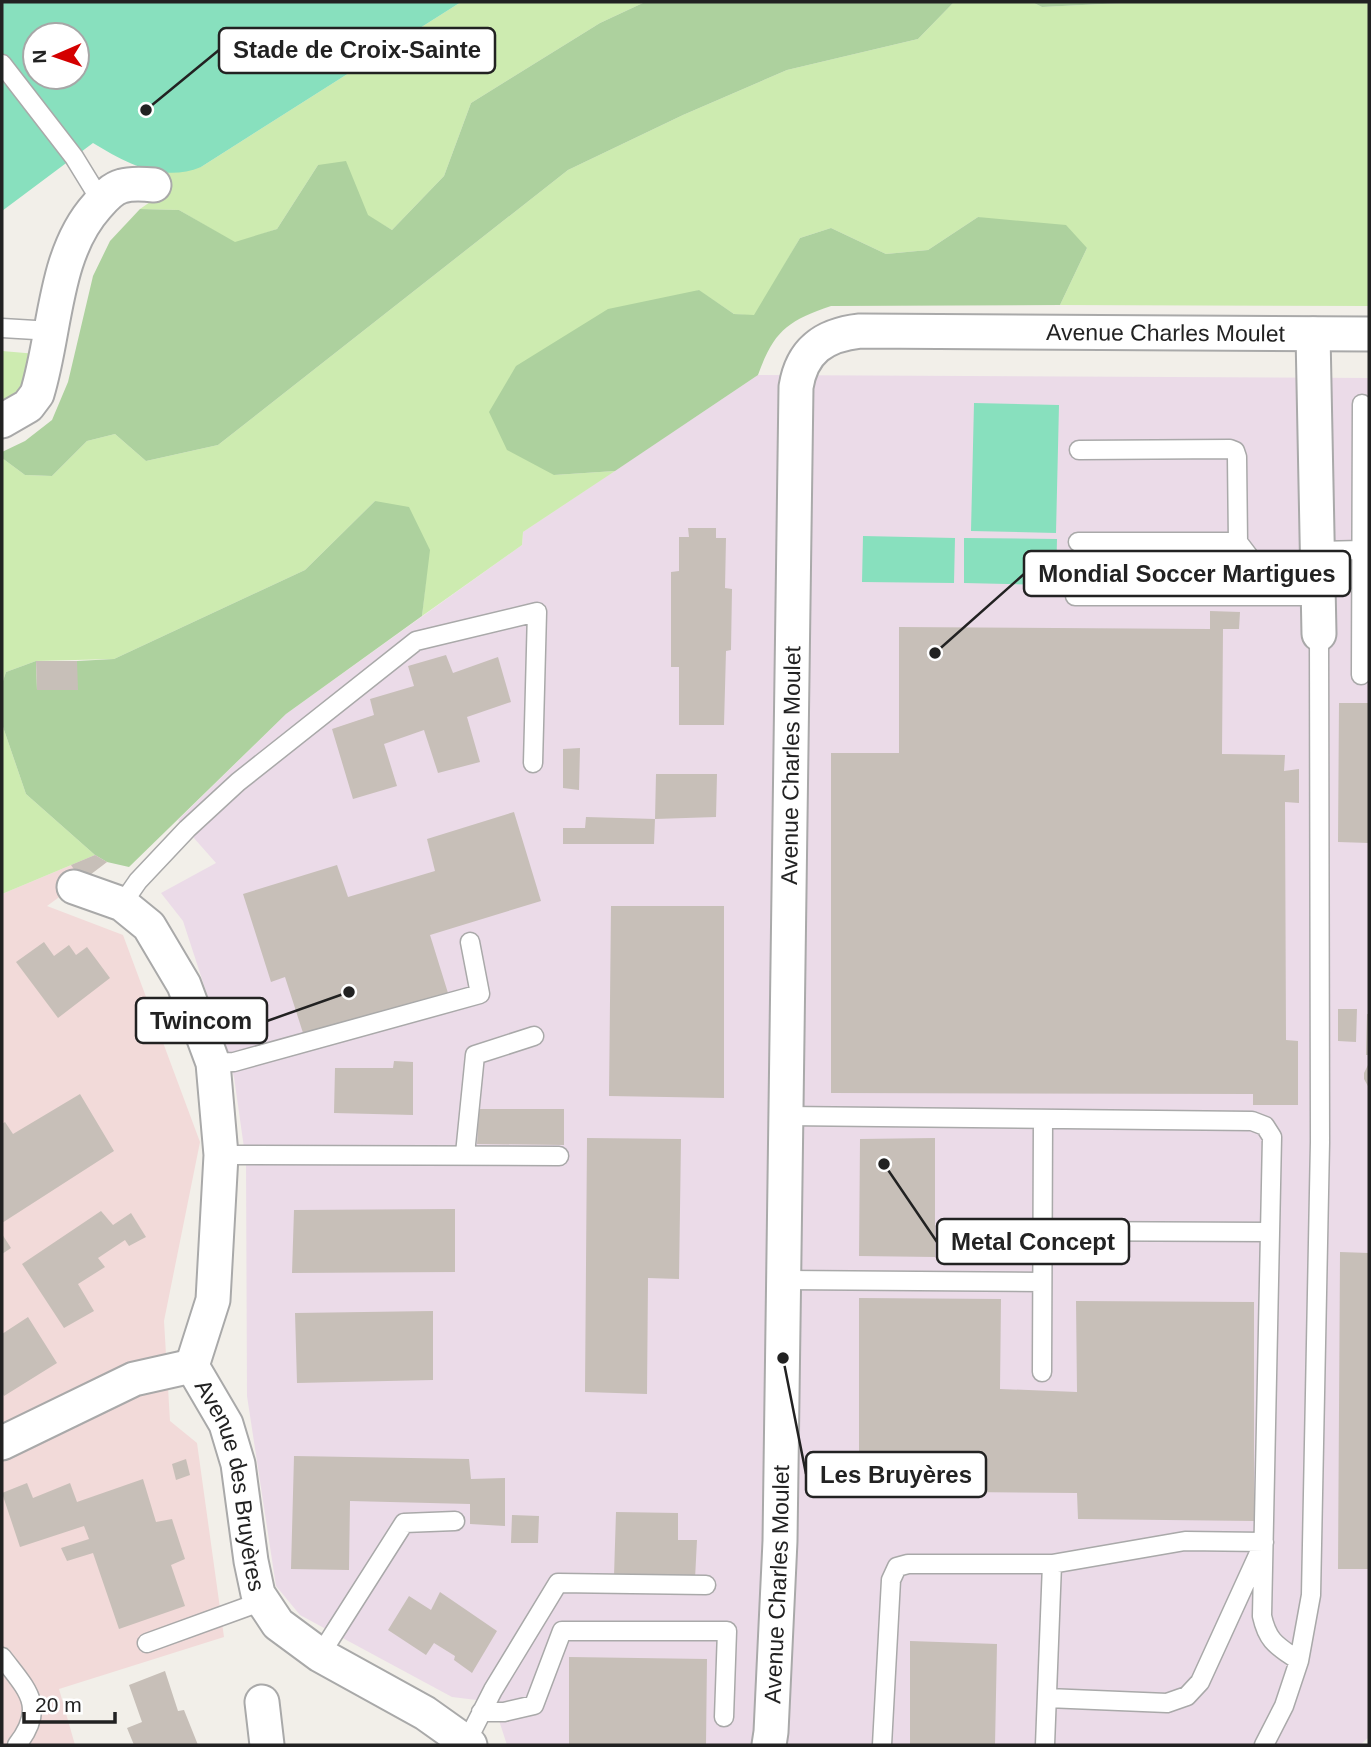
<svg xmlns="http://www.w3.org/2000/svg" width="1371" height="1747" viewBox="0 0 1371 1747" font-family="Arial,sans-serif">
<rect width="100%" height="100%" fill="#f2efe9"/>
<path fill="#f2dad9" d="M95 855 107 862 47 906 123 935 200 1142 164 1321 170 1421 197 1443 224 1637 59 1689 75 1745H2V894Z"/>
<path fill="#ebdbe8" d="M758 375 1369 378V1737L1360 1745H507L493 1702 452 1697 300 1615 276 1586 247 1396 246 1162 234 1077 183 921 161 893 216 863 178 820 286 714 522 545 523 532Z"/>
<path fill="#cdebb0" d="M461 2H645L600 23 471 103 444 176 392 230 368 216 318 165 277 229 235 243 179 210 140 209 153 200 155 171 201 167Z
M954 2H1032L1042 7 1143 2H1369V306L1060 305 1087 248 978 217 928 250 886 254 831 228 800 238 755 316 734 314 698 290 554 475 615 471 523 532 522 545 422 616 429 550 375 501 305 570 114 659 36 661 6 672 2 684V458L25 475 52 476 87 441 115 434 146 461 218 445 568 170 683 115 787 70 918 39Z
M2 351 37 354 20 393 2 405Z
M2 724 26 794 95 855 2 894Z"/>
<path fill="#add19e" d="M645 2H954L918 39 787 70 683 115 568 170 218 445 146 461 115 434 87 441 52 476 25 475 2 458V452L25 441 52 420 68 382 93 276 110 241 140 209 179 210 235 242 277 229 318 165 346 161 368 215 392 230 444 176 471 103 600 23Z
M1032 2H1143L1042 7Z
M978 217 1066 225 1087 248 1060 305 831 306C787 321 774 331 758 375L615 471 554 475 507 450 489 412 516 366 608 309 699 290 734 314 754 315 800 238 831 228 886 254 928 250Z
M375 501 409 507 430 550 422 616 286 714 129 867 107 862 95 855 26 794 2 724V684L6 672 36 661 37 690H77V661L114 659 305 570Z"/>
<path fill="#88e0be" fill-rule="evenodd" d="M2 2H461L201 167C162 183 126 163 93 143L2 211ZM35 35H77V77H35Z
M974 403 1059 405 1056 533 971 531Z
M863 536 955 538 954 583 862 582Z
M964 538 1057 539 1056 585 964 583Z"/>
<path fill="#c7bfb8" d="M688 528H716V538H726L725 588 732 589 731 650 726 651 724 725H679V667H671V572L679 571V537H689Z
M1210 611 1240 612 1239 629H1223L1222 754 1285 755 1284 771 1299 769V803L1285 802 1286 1040 1298 1041V1105H1253V1094L831 1093V753H899V627L1210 629Z
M446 655 453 673 498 657 511 702 467 717 480 762 438 773 424 730 384 744 397 786 353 799 332 729 374 715 370 699 414 686 408 666Z
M36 661H77L78 690H37Z
M1339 703H1369V843L1338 842Z
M580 748 579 790 563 788V749Z
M656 774H717L716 817 655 819Z
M514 812 541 901 430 935 448 993 304 1036 285 977 271 982 243 894 337 865 348 897 435 871 427 839Z
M586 817 655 819 654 844H563V828H585Z
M95 855 107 862 82 881 71 865Z
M611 906H724V1098L609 1096Z
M44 942 54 956 69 945 76 955 87 947 110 978 58 1018 16 962Z
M1338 1009H1357L1356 1042 1338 1041Z
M1367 1014H1369V1055H1366Z
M394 1061 413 1062V1115L334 1113 335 1068H393Z
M1369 1063V1088L1364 1079V1073Z
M80 1094 114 1151 2 1223V1124L5 1122 13 1134Z
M479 1109H564V1145L477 1144Z
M587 1138 681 1139 679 1279 648 1278 647 1394 585 1392Z
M935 1138V1257L859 1256 860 1139Z
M455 1209V1272L292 1273 294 1210Z
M101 1211 113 1225 131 1213 146 1237 129 1246 125 1240 98 1258 105 1267 78 1284 94 1311 64 1328 22 1264Z
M2 1234 11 1248 2 1254Z
M1340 1252 1369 1253V1569H1338Z
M859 1298 1001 1299 1000 1389 1077 1392 1076 1301 1254 1302V1521L1078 1519 1077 1493 859 1491Z
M433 1311V1380L297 1383 295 1313Z
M28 1317 57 1363 4 1396 2 1392V1334Z
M294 1456 469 1459 471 1479 505 1478V1526L470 1524V1504L350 1501 349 1570 291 1569Z
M186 1459 190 1475 176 1480 172 1464Z
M143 1479 156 1522 172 1519 185 1559 171 1565 185 1606 119 1629 93 1553 67 1561 61 1548 89 1539 84 1526 20 1547 2 1493 27 1483 33 1498 70 1483 77 1502Z
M616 1512 678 1513V1540H697L695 1579 614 1576Z
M512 1515 539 1516 538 1543H511Z
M440 1592 497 1631 472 1673 454 1660 455 1656 434 1643 426 1655 388 1630 409 1596 431 1610Z
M910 1641 997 1644 995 1745H910Z
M569 1657 707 1659 706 1745H569Z
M165 1671 178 1711 184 1710 198 1745H134L127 1728 142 1722 129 1685Z"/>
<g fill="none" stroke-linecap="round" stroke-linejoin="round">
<defs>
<path id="lane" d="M2 64 74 157 101 201
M2 328 52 331
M1079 450 1230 449 1235 451 1237 457 1238 542
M1078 542H1238L1257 567 1269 571 1318 570
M1317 551 1362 550
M1075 596H1318
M1361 675 1362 404
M122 904 138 881 187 829 238 782 416 641 537 612 533 763
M213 1063 234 1062 480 994 470 942
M787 1116 1252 1121 1265 1126 1272 1137 1262 1616C1268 1643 1278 1646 1299 1661
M465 1154 475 1055 534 1036
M221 1155 559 1156
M1043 1231 1270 1232
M785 1280 1042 1282
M1042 1372 1043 1119
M147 1643 263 1601
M320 1655 404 1523 455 1521
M2 1657C27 1690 47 1706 17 1745
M481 1712H504L534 1705 562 1631H727L724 1717
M467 1741 493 1690 558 1583 706 1585
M882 1745 891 1580 897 1567 908 1564H1052L1185 1541 1264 1542 1200 1682 1187 1696 1167 1703 1047 1698
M1045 1745 1052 1564
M1264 1745 1284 1706 1299 1661 1311 1595 1320 1142 1319 634"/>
<g id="street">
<path d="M1313 334 1319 634"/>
<path d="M2 421 28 406 37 394C56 333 53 255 97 206 104 198 111 189 122 186 132 183 144 184 154 185"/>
<path id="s1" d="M74 887 122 904 149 926 184 985 213 1063 221 1155 213 1300 192 1366 226 1424 238 1464 251 1561 258 1594 278 1624 320 1655 425 1713 470 1745"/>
<path d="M2 1443 134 1379 192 1366"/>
<path d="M262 1702 267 1745"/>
<path id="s2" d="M769 1745 771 1732 780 1541 796 387C802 350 824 335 860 331L1369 334"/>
</g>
</defs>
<use href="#lane" stroke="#a9a9a9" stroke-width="21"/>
<use href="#street" stroke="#a9a9a9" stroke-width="37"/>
<use href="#lane" stroke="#fff" stroke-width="18"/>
<use href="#street" stroke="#fff" stroke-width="33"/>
</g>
<g text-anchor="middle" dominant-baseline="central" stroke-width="7" stroke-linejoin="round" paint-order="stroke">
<g font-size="23" fill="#222" stroke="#fff">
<text stroke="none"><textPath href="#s2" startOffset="1757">Avenue Charles Moulet</textPath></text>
<text stroke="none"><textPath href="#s2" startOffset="980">Avenue Charles Moulet</textPath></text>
<text stroke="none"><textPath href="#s1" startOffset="672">Avenue des Bruyères</textPath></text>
<text stroke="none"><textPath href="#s2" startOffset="161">Avenue Charles Moulet</textPath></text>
</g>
</g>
<path fill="none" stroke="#222" stroke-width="2.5" d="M146 110L219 50M935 653L1024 574M349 992L267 1021M884 1164L937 1242M783 1358L806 1474"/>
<g fill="#222" stroke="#fff" stroke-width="2.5">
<circle cx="146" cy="110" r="7"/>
<circle cx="935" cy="653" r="7"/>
<circle cx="349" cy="992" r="7"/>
<circle cx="884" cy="1164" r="7"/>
<circle cx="783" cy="1358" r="7"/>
</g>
<g fill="#fff" stroke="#222" stroke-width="2.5">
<rect x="219" y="28" width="276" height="45" rx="7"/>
<rect x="1024" y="551" width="326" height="45" rx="7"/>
<rect x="136" y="998" width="131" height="45" rx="7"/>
<rect x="937" y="1219" width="192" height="45" rx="7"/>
<rect x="806" y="1452" width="180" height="45" rx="7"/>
</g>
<g font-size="24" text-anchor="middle" font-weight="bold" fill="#222">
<text x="357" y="58">Stade de Croix-Sainte</text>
<text x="1187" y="582">Mondial Soccer Martigues</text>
<text x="201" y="1029">Twincom</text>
<text x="1033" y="1250">Metal Concept</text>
<text x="896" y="1483">Les Bruyères</text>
</g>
<rect width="1371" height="1747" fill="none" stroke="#222222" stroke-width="7"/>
<g transform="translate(56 56) rotate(268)"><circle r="33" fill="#ffffff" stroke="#a7a7a7" stroke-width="2"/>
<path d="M0-5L12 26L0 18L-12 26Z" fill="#d40000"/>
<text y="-10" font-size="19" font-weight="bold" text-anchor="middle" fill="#222222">N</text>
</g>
<path d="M24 1712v10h91v-10" fill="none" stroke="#222222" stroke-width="3.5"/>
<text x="35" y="1712" font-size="21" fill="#222222" stroke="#ffffff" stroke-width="5" paint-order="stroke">20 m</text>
</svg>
